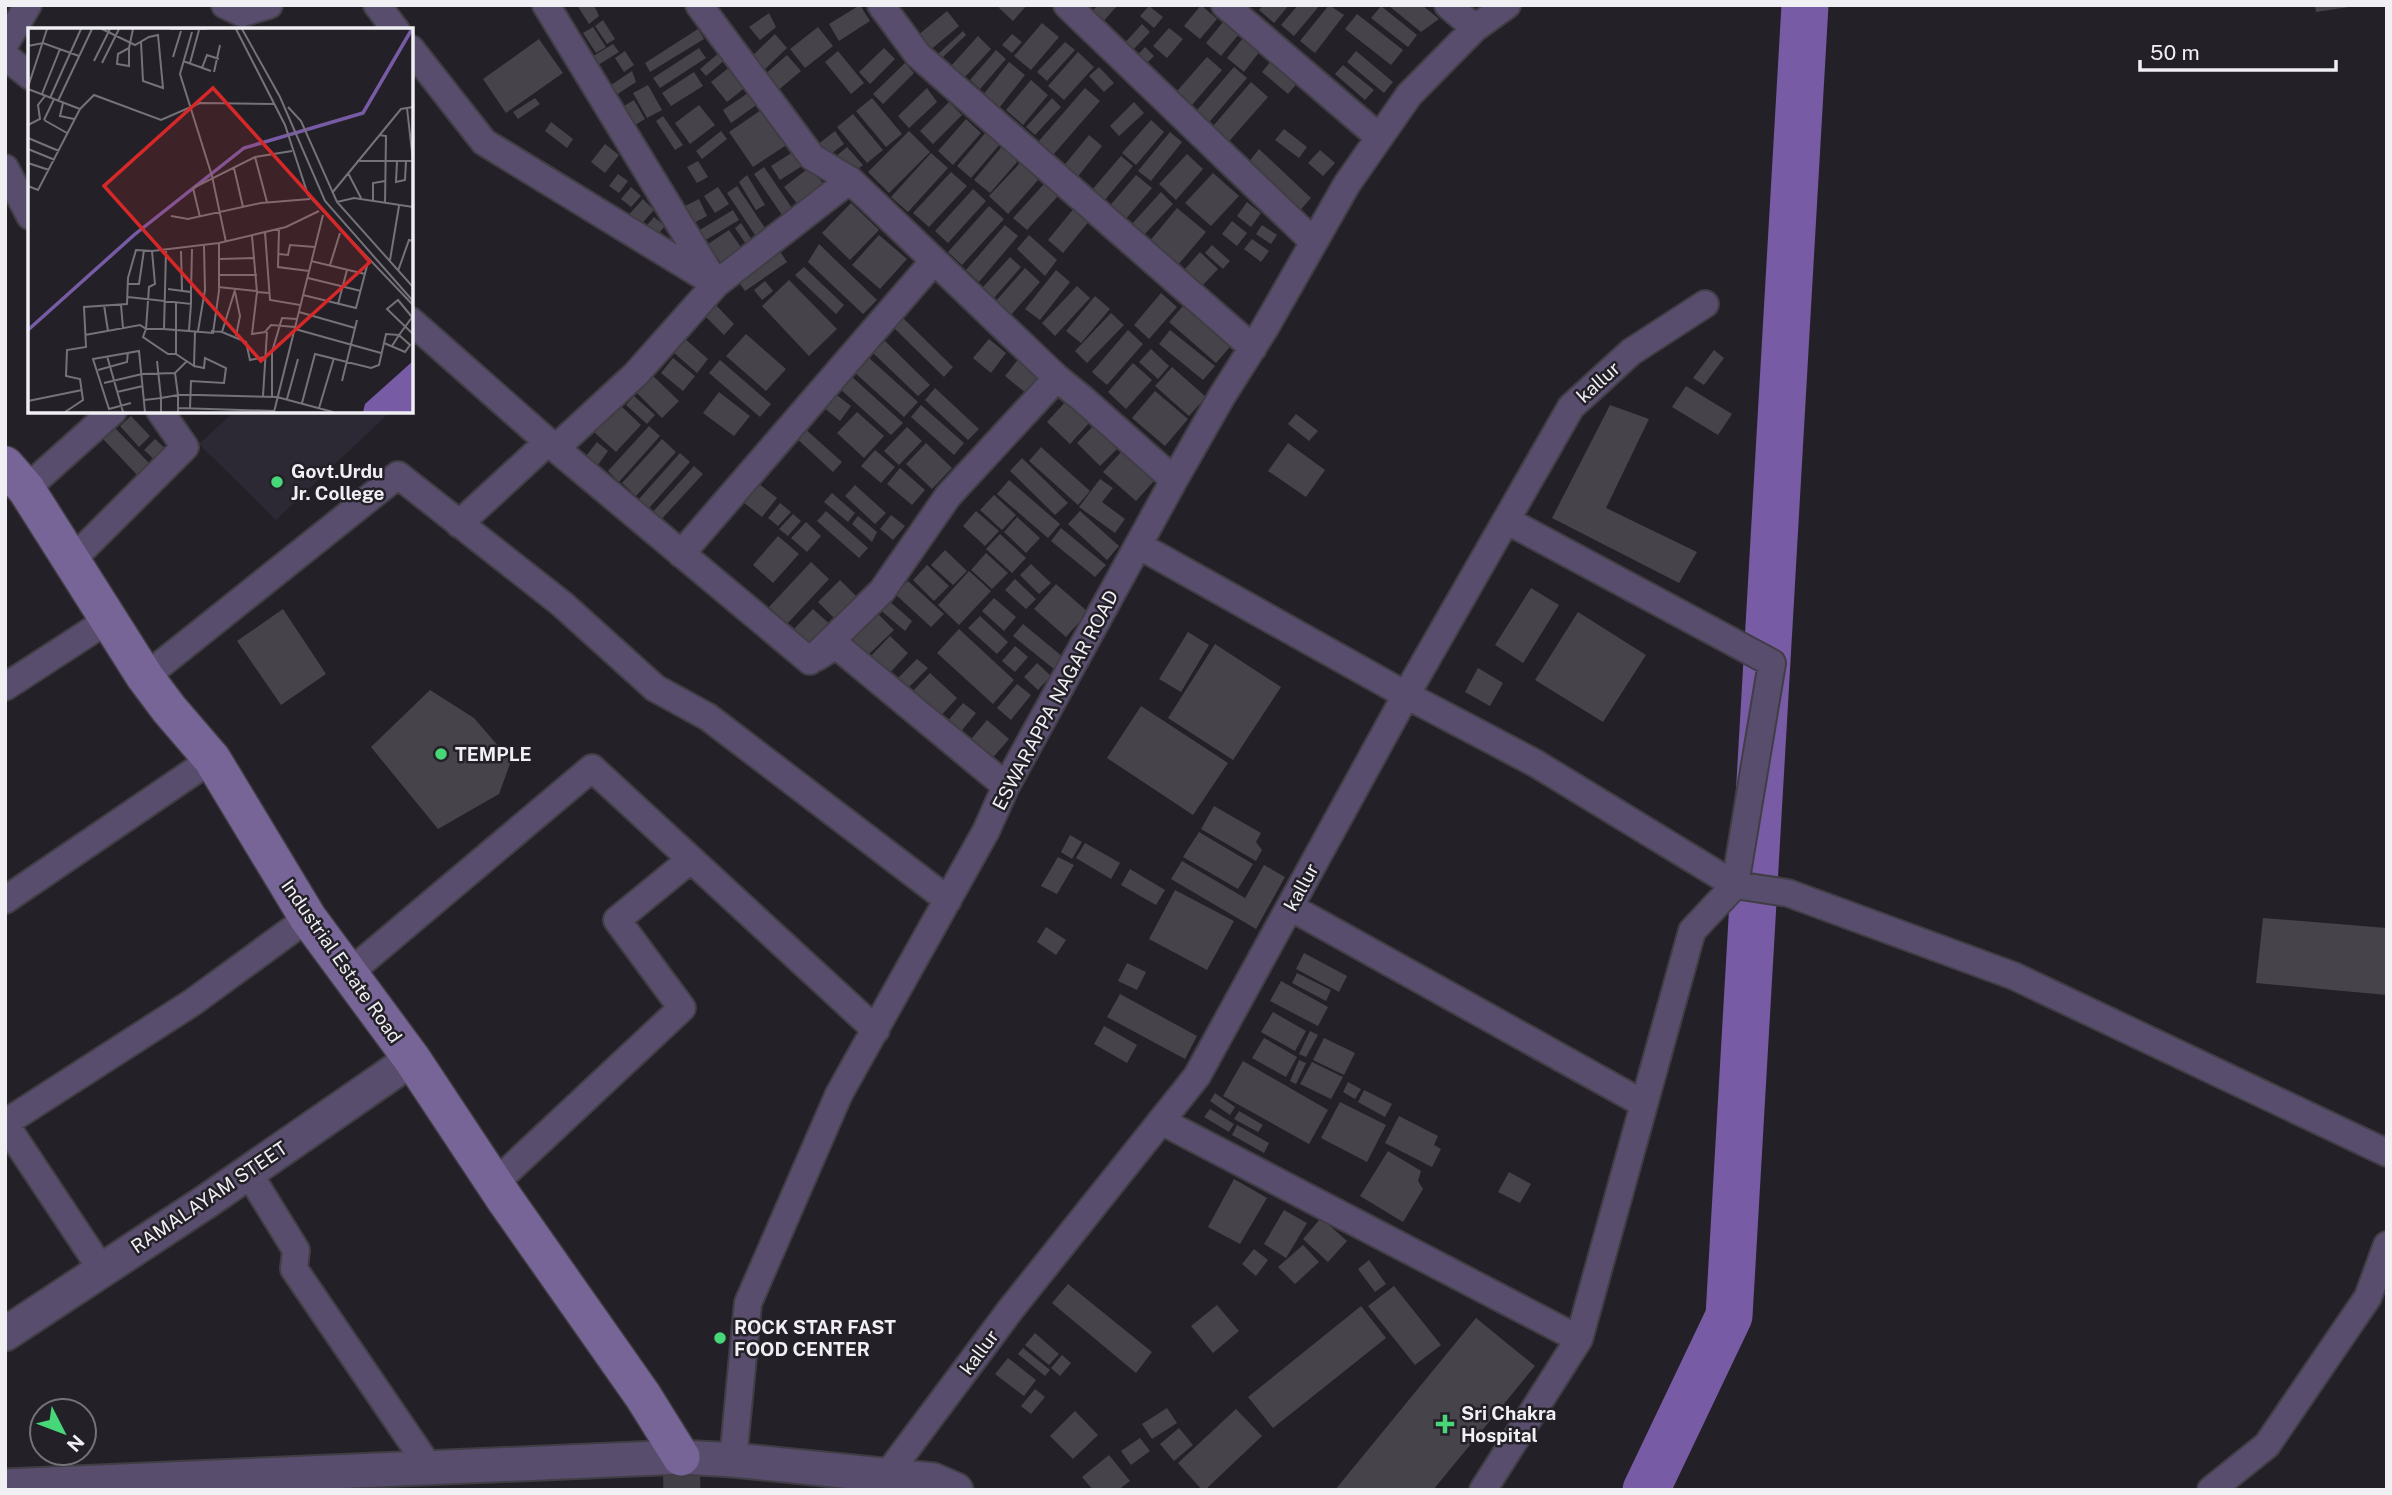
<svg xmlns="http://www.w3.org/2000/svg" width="2392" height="1495" viewBox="0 0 2392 1495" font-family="'Public Sans',sans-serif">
<rect width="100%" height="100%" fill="#232127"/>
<path fill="#2d2934" d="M235 411H391L276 520 199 444Z"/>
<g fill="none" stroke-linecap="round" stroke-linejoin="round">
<path stroke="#785ba5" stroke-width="47" d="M1646 1490 1729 1316 1805 5"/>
</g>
<path fill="#46434a" d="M577 5H594L599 16 589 24Z
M860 5 870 21 839 41 829 24Z
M1001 5H1027L1013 21 999 8Z
M1098 5H1118L1100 25 1089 14Z
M1201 5 1217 19 1200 39 1184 26Z
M1263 5H1289L1274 23 1259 10Z
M1298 5H1320L1294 36 1281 25Z
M1329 5 1344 15 1315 53 1300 41Z
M1388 5H1422L1439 19 1421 32Z
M2315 5H2349V7L2316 12Z
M1149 6 1163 17 1154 28 1140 16Z
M1381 6 1417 35 1408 47 1371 18Z
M947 11 959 26 929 51 917 36Z
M769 13 776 27 760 40 749 27Z
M1357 14 1403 50 1391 65 1345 29Z
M603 20 615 39 607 44 595 26Z
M1223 22 1239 34 1221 56 1206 43Z
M1042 23 1059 37 1031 70 1014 56Z
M1142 24 1150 32 1130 53 1122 46Z
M593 27 606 47 596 53 583 33Z
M818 27 833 46 805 68 790 49Z
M1169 28 1183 39 1167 58 1153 46Z
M698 29 704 39 650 72 645 63Z
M963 31 966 35 943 57 938 54Z
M775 34 787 48 763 71 750 58Z
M1012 34 1022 42 1012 53 1002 45Z
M978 36 991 49 964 78 951 66Z
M1243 38 1260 51 1244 72 1227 58Z
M539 39 563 73 506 113 483 79Z
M1065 42 1075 50 1047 81 1037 72Z
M613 44 619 52 595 67 590 58Z
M1145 47 1154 56 1142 68 1133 60Z
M699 48 706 58 660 88 653 78Z
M884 48 895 59 870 84 859 72Z
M996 50 1006 59 980 89 970 80Z
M625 51 634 65 624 72 615 58Z
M838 51 864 83 851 94 825 62Z
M1356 51 1393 82 1384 93 1347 62Z
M720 52 726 59 706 76 700 69Z
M1078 52 1094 67 1064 100 1048 86Z
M787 55 801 71 776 92 762 77Z
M1276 55 1302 78 1288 94 1262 72Z
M1207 57 1222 70 1186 112 1170 99Z
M1009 62 1025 75 999 108 983 95Z
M905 63 914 73 883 104 873 94Z
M1343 65 1374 90 1365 100 1335 74Z
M731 66 747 86 727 102 711 82Z
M1099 67 1114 83 1104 92 1089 76Z
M1234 67 1247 78 1205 127 1192 116Z
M632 71 636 82 610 99 605 89Z
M694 72 703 86 671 106 662 93Z
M1031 80 1048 95 1023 125 1006 110Z
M1251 82 1268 97 1224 147 1207 133Z
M648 85 662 110 647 118 633 93Z
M927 88 937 102 909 128 898 116Z
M1085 88 1100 101 1053 155 1038 142Z
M751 91 759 103 731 123 723 110Z
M535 98 540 104 518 119 513 112Z
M872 98 902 134 886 147 856 111Z
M1052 98 1061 107 1035 135 1026 127Z
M634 100 645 119 630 128 619 109Z
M949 102 962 115 933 144 920 131Z
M1134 102 1144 113 1119 136 1110 126Z
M699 105 715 125 690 144 675 123Z
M764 108 788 144 753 167 729 132Z
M853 114 883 150 867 163 837 127Z
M663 116 683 145 675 150 656 121Z
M966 119 981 133 953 165 938 151Z
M1151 120 1164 132 1136 165 1122 153Z
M551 122 573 139 567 148 545 131Z
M1284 129 1307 147 1299 158 1275 140Z
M721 131 727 139 702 159 696 151Z
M835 131 844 144 827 157 817 145Z
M909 131 930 152 889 193 868 172Z
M987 131 1001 143 971 178 957 166Z
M1170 132 1182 142 1151 181 1138 171Z
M1089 135 1102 146 1076 179 1062 168Z
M605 144 619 155 605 173 591 162Z
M1004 144 1017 162 990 193 974 180Z
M847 147 863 165 849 176 834 158Z
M1259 149 1311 198 1296 215 1245 167Z
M1320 150 1335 163 1323 176 1308 163Z
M793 152 802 166 780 180 771 166Z
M931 153 948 168 908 212 891 197Z
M1187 154 1203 169 1176 200 1159 184Z
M1121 156 1133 166 1104 201 1091 191Z
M698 161 708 177 697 183 687 167Z
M1020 163 1038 180 1008 214 989 196Z
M764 167 794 211 784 218 754 174Z
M810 167 825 186 799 206 784 187Z
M951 172 967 186 929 227 913 213Z
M1213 173 1239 196 1211 226 1185 203Z
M618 174 628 181 619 193 609 186Z
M747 175 765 205 756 210 739 182Z
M1136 175 1152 188 1124 221 1108 208Z
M1044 184 1058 196 1027 230 1013 218Z
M737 186 769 234 759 241 727 193Z
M631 187 641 196 631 207 621 199Z
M718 187 729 204 715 213 704 196Z
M973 189 986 201 948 243 935 231Z
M1161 192 1173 204 1143 236 1131 225Z
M643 199 654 210 636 230 624 220Z
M699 199 707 216 694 223 685 206Z
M1247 202 1261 213 1251 227 1237 216Z
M851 203 879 230 850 260 822 233Z
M989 206 1004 219 962 265 948 252Z
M1075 207 1090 220 1063 253 1048 240Z
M1177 208 1206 232 1178 265 1149 242Z
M733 210 739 220 704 241 698 231Z
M654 217 665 226 654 239 643 230Z
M1232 221 1247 233 1237 246 1222 234Z
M741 223 756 246 750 250 735 228Z
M1005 225 1018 236 979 282 966 270Z
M1262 225 1277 235 1271 244 1256 234Z
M729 230 747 256 726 270 708 244Z
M879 235 907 259 880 289 852 265Z
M1029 235 1057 260 1045 276 1017 249Z
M1252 239 1269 251 1261 262 1244 249Z
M819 244 877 300 863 314 808 262Z
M1212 245 1230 261 1223 269 1205 253Z
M779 250 787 262 745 291 737 280Z
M1200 252 1218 269 1201 287 1184 270Z
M1010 257 1021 267 994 298 983 287Z
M804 267 844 305 836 314 795 275Z
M1025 268 1040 282 1010 316 995 302Z
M1056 270 1070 282 1040 320 1025 309Z
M789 280 837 329 809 356 762 306Z
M765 281 773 291 762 300 754 290Z
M1077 286 1090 298 1055 336 1042 323Z
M1161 293 1177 307 1149 339 1134 325Z
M1095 296 1110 309 1081 343 1066 331Z
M713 302 734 324 724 335 702 313Z
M1183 306 1230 347 1216 363 1169 322Z
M1111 313 1124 325 1087 363 1075 351Z
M902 317 953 367 944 377 893 327Z
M1128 330 1143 344 1107 385 1092 372Z
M1170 330 1215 366 1203 380 1159 344Z
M746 334 786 369 766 391 726 356Z
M684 338 708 359 697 373 673 352Z
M989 339 1006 353 991 373 973 358Z
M885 341 930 385 918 396 873 353Z
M1151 349 1169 366 1158 379 1139 362Z
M1714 350 1724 358 1704 385 1693 378Z
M868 357 918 402 904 417 854 372Z
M1020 357 1042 376 1027 394 1005 376Z
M673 358 695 376 683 391 661 373Z
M720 360 771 404 760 417 709 373Z
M1133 363 1152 380 1126 409 1108 392Z
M1172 367 1206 397 1189 416 1155 386Z
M649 372 679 401 662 418 633 389Z
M850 375 903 423 891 435 839 388Z
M1686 386 1732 414 1718 435 1672 407Z
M935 388 979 429 968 440 925 400Z
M1155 391 1188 419 1165 446 1132 418Z
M719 392 750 416 734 436 703 413Z
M834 393 851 406 840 421 823 407Z
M634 396 655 415 647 424 626 405Z
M1067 400 1090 422 1070 444 1047 422Z
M620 405 641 425 616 452 594 432Z
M921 405 964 443 954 455 911 417Z
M1610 405 1649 419 1606 508 1697 552 1679 583 1552 518Z
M857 412 884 436 864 458 837 433Z
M1296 414 1318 431 1309 441 1288 424Z
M131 416 150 436 139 447 120 426Z
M1095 424 1119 447 1100 466 1077 443Z
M649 426 660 436 619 482 608 471Z
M803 427 842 462 833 472 794 436Z
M907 427 922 441 899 465 884 451Z
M115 428 153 467 141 479 103 439Z
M155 439 169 452 159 464 144 450Z
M662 439 676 452 636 496 622 483Z
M597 442 608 451 595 469 583 460Z
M926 443 952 468 932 489 906 464Z
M1288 443 1325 470 1306 497 1268 471Z
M1041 447 1090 491 1078 505 1029 461Z
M875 450 895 467 881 483 861 466Z
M1122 451 1155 480 1136 501 1103 472Z
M680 453 690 462 649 508 639 499Z
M1022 458 1068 503 1055 515 1010 471Z
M694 466 703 474 658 523 650 515Z
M900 468 925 490 912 505 887 484Z
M753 479 777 498 762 517 738 498Z
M1100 479 1113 488 1102 502 1125 519 1115 533 1079 507Z
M1009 480 1060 524 1048 538 997 494Z
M855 485 886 513 875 524 845 496Z
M832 493 855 513 848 522 824 502Z
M994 495 1016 515 1002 530 980 510Z
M780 503 791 512 778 526 768 518Z
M826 511 868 548 859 558 817 521Z
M976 511 999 531 985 546 963 526Z
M1080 511 1119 546 1107 560 1068 524Z
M793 514 801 521 788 536 779 529Z
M891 515 905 526 893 540 880 529Z
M858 516 877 532 872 542 852 524Z
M1017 517 1040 538 1026 553 1004 532Z
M806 522 821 536 807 552 791 538Z
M1061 528 1106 565 1095 577 1051 541Z
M1000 534 1026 558 1012 573 986 549Z
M778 536 799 554 773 583 753 565Z
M945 550 967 571 953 585 931 565Z
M986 553 1008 573 992 589 971 570Z
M811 562 829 579 787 624 769 607Z
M1031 564 1051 583 1039 594 1020 575Z
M927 565 949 586 934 601 913 580Z
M969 571 991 591 959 625 938 605Z
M1015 579 1036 599 1026 609 1005 590Z
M840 580 859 599 837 621 818 602Z
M908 581 944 614 931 627 895 594Z
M1056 584 1088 612 1066 637 1034 609Z
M1531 588 1559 605 1523 663 1495 645Z
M994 598 1016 617 1004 631 982 611Z
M887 599 912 621 905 631 878 608Z
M283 609 326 674 281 705 237 641Z
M813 609 834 628 812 651 792 631Z
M874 610 894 630 867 656 848 636Z
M1578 612 1646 655 1603 722 1535 680Z
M980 616 1008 642 997 654 968 628Z
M1023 624 1063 657 1054 669 1013 636Z
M959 629 1014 680 993 704 937 653Z
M1188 632 1209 645 1181 692 1159 679Z
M890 636 908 653 887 676 868 659Z
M1215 644 1281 687 1233 760 1168 718Z
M1015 646 1028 657 1015 672 1002 661Z
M917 659 928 668 904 692 893 683Z
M1037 663 1051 676 1038 690 1024 677Z
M1478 668 1503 683 1490 706 1465 692Z
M930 673 957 698 936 721 909 695Z
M1017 684 1031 695 1011 720 997 708Z
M430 690 474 718 511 761 499 794 438 829 371 747Z
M963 703 976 713 959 734 946 723Z
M1141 706 1228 763 1193 815 1107 758Z
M987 720 1009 739 989 762 967 744Z
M1214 806 1261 833 1256 842 1262 850 1256 861 1201 829Z
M1199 832 1253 864 1238 889 1183 857Z
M1070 835 1082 842 1072 859 1061 852Z
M1085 843 1120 863 1111 879 1076 858Z
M1058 857 1074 865 1057 894 1041 886Z
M1182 861 1245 898 1264 865 1285 877 1256 929 1171 879Z
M1130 869 1165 890 1156 905 1121 885Z
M1175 890 1234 921 1207 970 1149 939Z
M2263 918 2387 928V995L2256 983Z
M1046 927 1066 940 1056 955 1037 942Z
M1304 953 1347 976 1339 992 1296 969Z
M1127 963 1146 972 1137 990 1118 981Z
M1297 973 1331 990 1326 1001 1292 983Z
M1281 981 1328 1007 1318 1026 1270 1001Z
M1120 994 1197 1036 1185 1059 1107 1017Z
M1273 1012 1306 1031 1295 1051 1261 1032Z
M1104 1026 1137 1045 1127 1063 1094 1044Z
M1310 1031 1318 1035 1306 1057 1299 1054Z
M1264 1038 1297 1057 1286 1077 1252 1058Z
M1324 1038 1355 1053 1344 1075 1313 1060Z
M1299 1060 1306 1063 1296 1084 1290 1081Z
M1243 1061 1328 1110 1309 1144 1223 1096Z
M1312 1062 1343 1077 1331 1099 1300 1084Z
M1348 1082 1361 1089 1355 1099 1343 1092Z
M1364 1090 1392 1104 1385 1117 1358 1102Z
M1215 1093 1235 1107 1230 1115 1210 1101Z
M1340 1102 1386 1125 1367 1162 1321 1138Z
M1210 1109 1234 1124 1229 1132 1204 1117Z
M1239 1111 1263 1125 1258 1132 1234 1119Z
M1399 1116 1438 1136 1434 1145 1441 1149 1432 1167 1385 1143Z
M1237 1125 1269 1143 1264 1153 1232 1135Z
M1388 1151 1421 1171 1418 1181 1423 1189 1403 1222 1360 1196Z
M1509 1172 1531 1184 1520 1203 1498 1192Z
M1234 1179 1267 1198 1240 1244 1208 1227Z
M1284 1210 1307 1223 1286 1258 1264 1244Z
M1321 1218 1347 1241 1328 1262 1303 1239Z
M1303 1245 1319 1262 1295 1284 1278 1267Z
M1254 1249 1268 1260 1256 1276 1242 1264Z
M1369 1260 1386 1284 1375 1292 1358 1269Z
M1068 1284 1152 1352 1136 1373 1052 1303Z
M1394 1286 1441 1345 1415 1365 1368 1306Z
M1217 1305 1239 1331 1213 1353 1191 1326Z
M1361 1306 1386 1338 1273 1428 1248 1397Z
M1476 1318 1535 1366 1433 1490H1335Z
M1035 1333 1059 1354 1049 1365 1025 1345Z
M1023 1348 1050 1370 1045 1376 1018 1354Z
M1062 1355 1071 1363 1060 1376 1051 1368Z
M1008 1358 1036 1380 1024 1396 995 1374Z
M1035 1389 1045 1397 1031 1414 1021 1406Z
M1167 1408 1177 1423 1152 1439 1142 1424Z
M1236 1409 1262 1436 1205 1490H1202L1178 1463Z
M1075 1411 1098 1435 1073 1459 1050 1436Z
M1179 1428 1193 1445 1174 1461 1160 1444Z
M1140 1438 1150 1451 1131 1465 1121 1451Z
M1109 1455 1130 1481 1118 1490H1093L1082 1477Z"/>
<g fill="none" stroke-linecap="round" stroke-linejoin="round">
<path stroke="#424046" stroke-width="37" stroke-dasharray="37 18" stroke-linecap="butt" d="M681 1457 682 1490"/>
<defs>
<path id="minor" d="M225 5 242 13 269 5
M377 5 396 30
M546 5 713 279
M699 5 812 157 850 180 1057 378 1084 400 1174 480
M881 5 918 55 1253 348
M1067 5 1314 242
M1225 5 1379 137
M1448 5 1475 28
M5 44 28 5
M411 49 484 142 716 284
M5 56 30 76
M5 168 30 216
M411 321 548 442
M557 447 636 374 716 284 850 180
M26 489 113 411
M459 524 548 442 810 661
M1138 545 1406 695 1535 763 1735 885 1788 893 2014 976 2387 1153
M681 554 934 261
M72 560 185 447 160 411
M817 657 836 645 1006 786
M810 661 882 591 948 496 1057 378
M145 677 398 475 562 604 655 688 708 717 948 900
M5 687 108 620
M5 900 212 759
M1290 907 1644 1104
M349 973 592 768 876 1030
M1161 1121 1579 1339
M5 1123 193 1002 308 918
M5 1124 102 1270
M248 1172 296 1250 294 1269 429 1467
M494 1184 682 1008 617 920 690 860
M733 1460 748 1303 839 1094 986 831 1006 786 1174 480 1222 396 1265 328 1347 184 1409 95 1475 28 1507 5
M887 1475 1011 1309 1197 1076 1406 695 1571 407 1631 352 1705 304
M1483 1490 1579 1339 1692 931 1735 885 1772 663 1506 520
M2211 1490 2267 1445 2368 1297 2387 1245"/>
<path id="tertiary" d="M5 1334 207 1201 412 1059
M5 1486 681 1457 733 1460 933 1480 956 1490"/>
<path id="secondary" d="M5 465 26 489 145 677 169 709 212 759 308 918 412 1059 504 1198 643 1396 681 1457"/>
</defs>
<use href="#minor" stroke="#403e44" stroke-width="30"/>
<use href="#tertiary" stroke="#403e44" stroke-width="37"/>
<use href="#secondary" stroke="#403e44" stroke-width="40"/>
<use href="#minor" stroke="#594d6d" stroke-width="26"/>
<use href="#tertiary" stroke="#594d6d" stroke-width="33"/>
<use href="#secondary" stroke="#776597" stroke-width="37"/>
</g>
<g fill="#48d778" stroke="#232127" stroke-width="2.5">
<circle cx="277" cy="482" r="7"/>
<circle cx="441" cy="754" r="7"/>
<circle cx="720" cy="1338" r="7"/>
<path d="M1441.5 1413.5h7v7h7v7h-7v7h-7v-7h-7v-7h7z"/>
</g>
<g text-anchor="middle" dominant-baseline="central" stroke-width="5" stroke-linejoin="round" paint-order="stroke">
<g font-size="19" fill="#f0eff3" stroke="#232127">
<text transform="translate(1598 382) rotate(-42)">kallur</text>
<text transform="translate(1055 700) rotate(-62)">ESWARAPPA NAGAR ROAD</text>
<text transform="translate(1301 887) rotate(-61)">kallur</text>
<text transform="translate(342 961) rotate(55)">Industrial Estate Road</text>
<text transform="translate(209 1197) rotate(-34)">RAMALAYAM STEET</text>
<text transform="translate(979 1352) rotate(-53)">kallur</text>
</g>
<g font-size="19" font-weight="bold" fill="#f0eff3" stroke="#232127" text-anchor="start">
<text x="291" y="471">Govt.Urdu<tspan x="291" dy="22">Jr. College</tspan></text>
<text x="455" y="754">TEMPLE</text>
<text x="734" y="1327">ROCK STAR FAST<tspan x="734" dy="22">FOOD CENTER</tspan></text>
<text x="1461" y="1413">Sri Chakra<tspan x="1461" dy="22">Hospital</tspan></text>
</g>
</g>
<g transform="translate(28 28)">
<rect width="385" height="385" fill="#232127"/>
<path d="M385 333V384H335L337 376Z" fill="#785ba5"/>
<path fill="none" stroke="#785ba5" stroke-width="3.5" d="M0 302 106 207 216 120 335 85 384 1"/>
<path fill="none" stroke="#757379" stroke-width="2" d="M74 1 107 17 121 9 130 7 135 60 115 53 113 14M142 1H179M208 1 257 97 280 167 385 277M214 1 252 69 297 173 385 273M164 4 152 46 184 148 198 214M0 18 15 15 51 28M101 20V38L89 36 90 26 101 20 105 1M145 29 153 3M66 33 82 1M155 33 183 43M74 35 91 1M162 35 171 2M174 40 179 27 191 31M186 44 192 17M0 59 19 1M0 61 52 81 66 67 133 92 172 75 247 76M14 66 32 21M22 70 53 1M30 73 64 1M35 75 32 88 46 91M260 79 273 93 309 174 385 259M379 80 385 133M16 92 39 105M16 92 26 71M0 97 12 91 10 77 17 68M351 107 358 108 357 176M0 110 31 123M0 121 27 132M227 129 239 174M329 133H385M369 134 368 154 377 152 378 133M0 135 21 142M206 140 215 179M320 145 334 172M0 158 10 162 52 81M304 165 373 81 385 79M345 172V155L357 153M309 174 326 170 385 179M143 188 160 191 233 175 282 171M172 189 165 160 227 129 264 123M251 201 250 239 281 243M237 204 242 272 272 277M224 208 229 264 241 265M124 223 191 215 258 199 291 183M138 223 136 301 185 305 191 263V215M153 223 154 262M251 226 260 227 262 217 287 219M191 231 227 230M362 232 371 178M283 233 337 246M302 237 312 205M370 243 381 212 385 213M191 247H229M280 250 333 263M100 256H111L116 222M190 259 229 263M140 261 163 264 164 221M207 264 212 288 208 308M229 264 224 306 237 304 243 297 267 299M275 267 328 280 340 234M100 269 163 276V264M148 275V326L166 338 167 304M310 276 319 242M76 277 80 303M93 277 95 300M271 284 327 300M384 289 370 272 359 281 385 306M267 301 353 325M161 302 163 276M170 303 177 262 176 218M183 303 194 304 207 262M194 304 218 314 222 332 237 329M57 307 112 297 118 301 115 309 140 326H148M356 315 377 324 382 317 371 307 364 318M79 328 95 384M129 333 133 370 150 367 147 345M70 342 99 334 100 324M314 353 329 292M76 355 114 346 147 345 159 333M89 364 115 358M235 368 239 304M244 369V324L254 290 269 291M259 371 270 331M116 372 133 370V384M0 373 54 362M103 375 81 381 65 331 111 323 117 384M274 375 287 326 343 340 351 337 358 306 371 307 385 288M150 380 247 383M162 380 163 353 196 355 198 340 177 330 176 340 166 338M291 380 306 330M37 384 55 372 52 351 38 348 39 322 58 319 56 279 99 276 100 250 108 222 124 223 127 256 121 259 118 301H136M150 384V367H170L249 369 305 384M246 384 295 187"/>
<path fill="#d62828" fill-opacity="0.15" stroke="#d62828" stroke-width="3.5" d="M185 60 342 234 233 333 76 158Z"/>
<rect width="385" height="385" fill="none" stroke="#f0eff3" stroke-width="3.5"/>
</g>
<rect width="2392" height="1495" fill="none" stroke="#f0eff3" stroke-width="14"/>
<g transform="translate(63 1432) rotate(132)"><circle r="33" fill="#232127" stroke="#757379" stroke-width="2"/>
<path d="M0-5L12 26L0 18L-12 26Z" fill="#48d778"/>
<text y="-10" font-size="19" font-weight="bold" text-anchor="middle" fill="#f0eff3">N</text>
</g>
<path d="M2140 60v10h196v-10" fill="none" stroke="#f0eff3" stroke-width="3.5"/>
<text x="2150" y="60" font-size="21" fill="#f0eff3" stroke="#232127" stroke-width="5" paint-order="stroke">50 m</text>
</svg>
